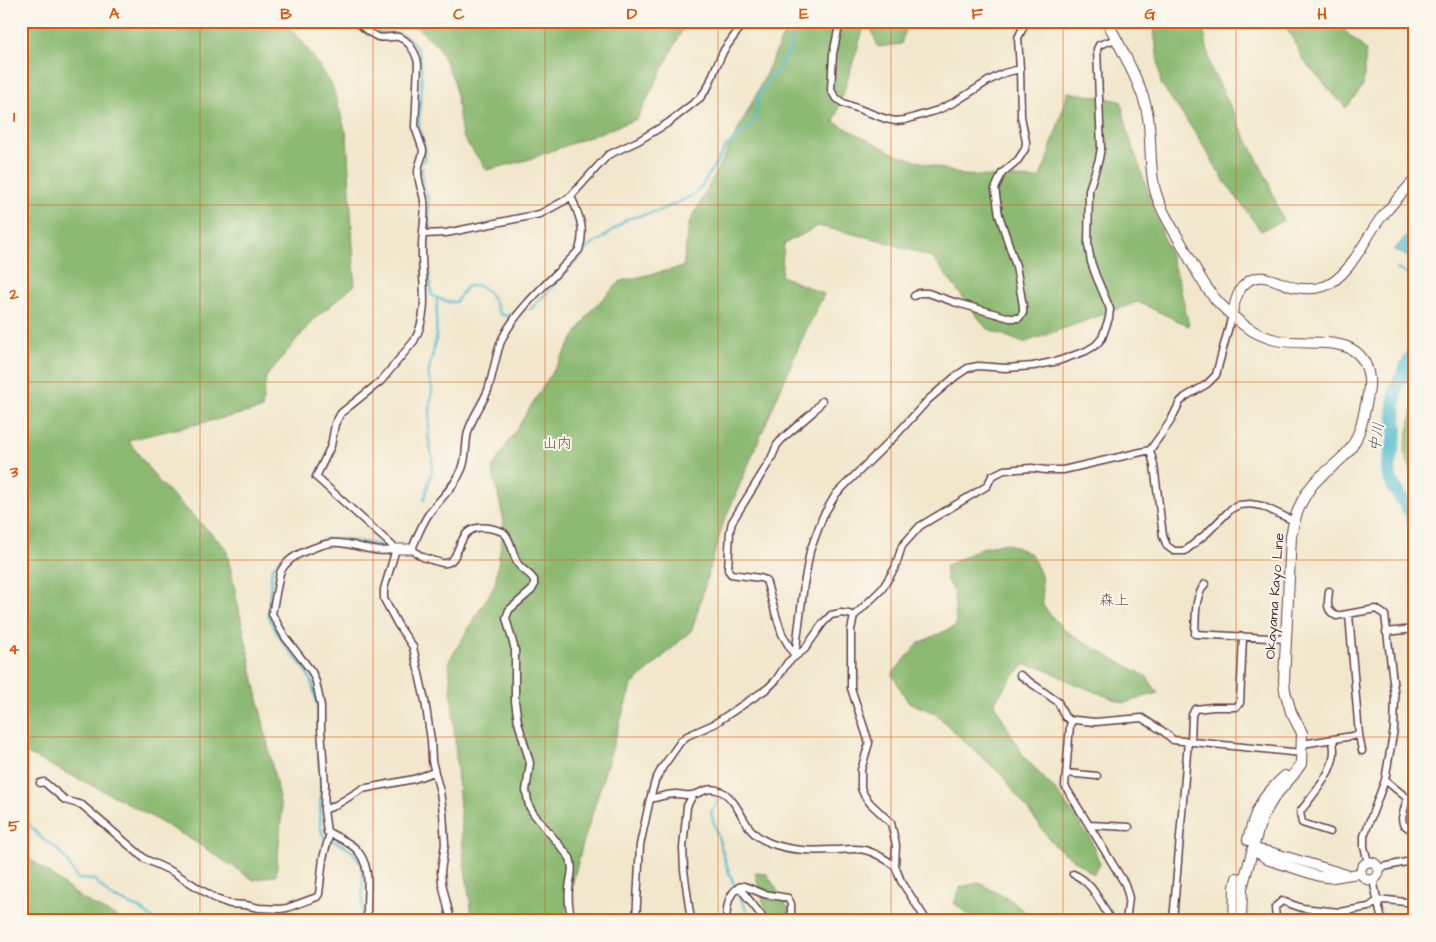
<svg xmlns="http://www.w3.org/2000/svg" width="1436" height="942" viewBox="0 0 1436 942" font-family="'Architects Daughter','Klee One',sans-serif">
<rect width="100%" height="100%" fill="#fbf7ec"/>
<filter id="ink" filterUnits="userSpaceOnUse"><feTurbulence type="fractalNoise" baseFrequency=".02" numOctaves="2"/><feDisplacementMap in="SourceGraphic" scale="10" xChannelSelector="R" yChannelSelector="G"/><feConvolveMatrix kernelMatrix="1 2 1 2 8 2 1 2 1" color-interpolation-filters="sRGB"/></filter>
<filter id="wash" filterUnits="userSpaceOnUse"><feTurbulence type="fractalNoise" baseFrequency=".0096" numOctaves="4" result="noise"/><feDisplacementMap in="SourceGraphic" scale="20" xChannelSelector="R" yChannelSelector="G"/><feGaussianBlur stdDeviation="1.12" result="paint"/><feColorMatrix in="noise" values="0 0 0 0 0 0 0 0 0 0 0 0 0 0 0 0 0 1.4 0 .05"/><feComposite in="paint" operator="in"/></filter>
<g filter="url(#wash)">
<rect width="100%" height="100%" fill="#f2e7cc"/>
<path fill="#8cba72" stroke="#6b6c4e" d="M21 21H281L303 42 332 85 347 136 355 285 313 320 266 377 262 409 128 440 159 482 226 548 282 812 276 875 254 880 192 840 120 799 21 751Z
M410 21H687L637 119 527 160 487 170 462 136 454 81 438 46Z
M790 21H866L834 122 895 154 963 175 1039 179 1047 160 1068 92 1121 101 1128 133 1179 282 1189 326 1138 302 1023 343 986 328 933 258 880 240 818 226 784 244 781 276 824 294 802 339 723 524 692 630 631 686 582 847 563 921H473L464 862 449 661 495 585 504 522 492 468 592 309 621 281 683 267 689 224 756 95Z
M868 21H908L901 44 878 47Z
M1150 21H1202L1211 68 1268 181 1283 221 1261 231 1225 182 1198 137 1161 84 1154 30Z
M1283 21H1338L1346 32 1366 50 1363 86 1346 108 1304 61Z
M1415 397V482L1404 452Z
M1006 543 1031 554 1041 575 1043 606 1063 629 1110 657 1146 676 1158 693 1124 703 1075 684 1041 667 1025 665 1012 677 994 703 1024 757 1058 793 1090 838 1100 864 1093 874 1054 845 1001 774 970 747 935 713 908 702 892 674 919 643 956 626 954 593 947 581 945 566 981 548Z
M21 852 81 898 124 921H21Z
M755 873 767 874 791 913 794 921H769Z
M979 883 1012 901 1035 921H979L970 916 954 903 961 887Z"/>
<path fill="#53bcd1" stroke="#4e6e7e" d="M1415 226V260L1394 250Z"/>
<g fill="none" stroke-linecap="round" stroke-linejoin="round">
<path stroke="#53bcd1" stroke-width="2.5" d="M349 21 360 29
M375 33C384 33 393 31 402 35 433 47 418 99 419 125 420 138 429 149 423 162
M421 167 423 183 428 199 429 230 427 247V260L432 295 437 298 436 340 428 374 432 389 428 435 432 457V470L424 500
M1397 269 1415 277
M437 298 449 302H456L466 287C488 281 492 298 500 314L506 316 515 311
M530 309 532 308 580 258 587 248 604 237 627 219 658 211 675 204 693 195 702 186 727 145 749 128 754 120 756 114 759 94 787 55 790 45 795 21
M1415 315C1405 332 1407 328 1415 344
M720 796 711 813 727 867 735 887
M21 819H24L41 838 56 848 67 861 76 877 78 879 95 880 110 896 139 908 156 921
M738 892 751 921
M363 921C359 880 377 854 325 838L322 833 320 825 321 781 318 755V707L312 683 305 669 285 645 271 622 268 614 272 568 278 561 295 549 327 539H343L385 546"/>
<path stroke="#53bcd1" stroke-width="14" d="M1415 350 1396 388 1394 407 1396 432 1388 468 1390 478 1394 488 1411 512 1415 527"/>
</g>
</g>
<g filter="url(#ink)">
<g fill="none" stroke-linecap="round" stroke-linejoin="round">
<defs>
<path id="street" d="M355 21C362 26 370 34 378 37 384 39 391 36 398 37 408 39 417 54 418 64L415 127 423 150C423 158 418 164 418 172 418 184 423 191 424 201 426 216 422 232 422 247 421 279 431 311 414 341L381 381 341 413 335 424 331 446 316 477 396 549
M840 21 833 54 831 90 835 97 843 103 886 119 895 121 905 120 938 110 955 102 990 80 1004 73 1020 69
M571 196C579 216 586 228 579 250 554 278 519 305 502 339 496 353 493 375 488 390 482 405 472 417 468 432 465 444 467 457 462 469 455 486 441 498 430 512 422 523 417 537 412 549 420 557 425 558 435 561 439 562 443 564 446 563 463 561 454 522 489 528 494 529 500 530 504 533 512 540 512 555 518 564 522 570 530 573 534 580V586L532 590 509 610 506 618 515 650V701L518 722 530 763 526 791 529 806 533 813 570 858C574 870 570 877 569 889 568 899 569 911 573 921
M423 234 446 233 540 214 564 201 571 196 608 155 638 141 668 123 700 98 708 87 716 67 724 50 745 21
M914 296 919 293H928L954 302 1010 318H1019L1023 313V306L1016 266 999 215 995 189 1002 173 1018 160 1025 149 1026 142 1021 116 1020 69 1018 38 1026 21
M1150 450 1154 465 1163 536 1167 546 1174 551H1185L1207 533 1231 509 1239 505 1250 504 1262 506 1294 521
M396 549 384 589V599L398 625 413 647 425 701 431 740 432 761 440 792 443 812 445 844 441 871 442 883 451 921
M1205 584C1194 598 1196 616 1195 634L1286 639
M1329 591C1328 603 1325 609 1336 616L1376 609 1385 615 1395 698 1394 729 1385 780 1364 836V847L1368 862
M1349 614 1359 735 1362 751
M1386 632 1415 629
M794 655 782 634 775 612 766 580 760 578 731 574 728 570 730 531 732 522 771 459 777 445 783 438 813 412 822 401
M795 656 804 584 810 551 823 516 836 494 897 434 928 400 956 376 968 368 978 366 1006 368 1033 366 1058 361 1086 351 1096 345 1102 338 1109 318 1110 309 1096 276 1091 262 1088 245 1089 190 1099 159 1101 148 1097 49 1099 45 1116 39
M1020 675 1058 702 1065 717 1072 721
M1191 742 1192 715 1195 709 1213 707H1236L1240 703 1243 637
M1302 744 1359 735
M1066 773 1097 776
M1385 780 1407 798
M40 783 44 782 65 800 82 805 145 859 173 872 216 899 230 904 245 905 259 908 280 909 287 908 317 897 319 894 323 858 330 833 327 832 324 810 325 784 321 729V706L316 682 312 672 285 637 272 614 280 573C285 562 295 555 306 551 313 548 323 544 331 543 353 541 375 556 396 549
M1407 798 1402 818 1403 824 1410 829 1415 828
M1407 798 1415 796
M650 799C659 797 668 794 676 794 681 794 687 796 692 795 701 794 705 787 717 790 734 794 741 818 751 830 756 836 763 840 770 843 791 851 812 851 834 850 845 850 858 847 868 851 878 854 887 860 895 866
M324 810 336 805 362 789 414 779 434 772
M1089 825 1129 827
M1330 832 1302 823 1300 812C1312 796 1334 772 1334 751 1334 747 1333 743 1333 739
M330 833C339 838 349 842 356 849 375 869 364 897 368 921
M1379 868 1415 860
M1073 874C1091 881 1099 900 1108 915L1105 921
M1373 880 1382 921
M739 887 744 886 764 894 788 898 791 904V921
M636 921 640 845 650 799 655 781 662 768 681 741 687 736 714 724 768 688 776 680 788 662 805 649 823 623 831 615 841 613 849 614 854 616
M691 921 684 870 683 848 687 806 693 795
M726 921C727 908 727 895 739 887L761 915 763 921
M927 921 901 881 895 866 896 845 891 823 870 803 864 795 861 788V770L869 743 851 688V630L854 616 882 589 895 568 902 546 920 526 987 486 992 476 1004 470 1032 468 1046 470H1063L1150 450 1170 422 1180 402 1185 397 1207 384 1216 375 1232 315
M1126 921 1129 898 1125 884 1065 786 1070 725 1072 721 1075 720 1095 722 1142 718 1164 732 1173 740 1302 753
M1173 921 1188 741
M1276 921 1275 907 1282 901 1302 908 1339 912 1369 907 1377 901 1387 900 1415 903"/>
<path id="secondary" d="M1232 315C1234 306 1236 294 1242 287 1259 266 1279 285 1298 288 1306 289 1317 289 1325 286 1350 276 1364 240 1380 219 1391 206 1403 192 1415 179
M396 549H412
M1252 849 1268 860 1318 876 1330 878 1361 873
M1254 849 1271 852 1345 874
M1361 871a9 9 0 1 1 18 0a9 9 0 1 1-18 0Z"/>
<path id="primary" d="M1107 21C1120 47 1135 72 1144 100 1153 127 1148 158 1154 186 1159 209 1174 230 1185 250 1195 268 1205 289 1220 304 1236 320 1253 335 1276 340 1310 348 1364 329 1369 379 1370 389 1367 399 1365 409 1362 423 1359 436 1351 448 1343 459 1332 467 1321 476 1304 491 1295 514 1291 536L1284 681 1285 691 1291 712 1302 733 1301 764 1294 774 1275 796 1264 814 1259 827 1242 888 1241 921
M1248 840C1256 808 1260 799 1285 776
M1234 921 1235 887 1237 878"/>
</defs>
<use href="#street" stroke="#633d43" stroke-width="9"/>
<use href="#secondary" stroke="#633d43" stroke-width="11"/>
<use href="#primary" stroke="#633d43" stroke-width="12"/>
<use href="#street" stroke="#fff" stroke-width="6"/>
<use href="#secondary" stroke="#fff" stroke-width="9"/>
<use href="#primary" stroke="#fff" stroke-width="10"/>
</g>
</g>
<path fill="none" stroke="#e0560e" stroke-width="1" stroke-opacity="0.55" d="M200 21V921M373 21V921M545 21V921M718 21V921M891 21V921M1063 21V921M1236 21V921M21 205H1415M21 382H1415M21 560H1415M21 737H1415"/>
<g text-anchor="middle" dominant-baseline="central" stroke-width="4" stroke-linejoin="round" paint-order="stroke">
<g font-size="14" fill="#4a1f2b" stroke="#fbf7ec">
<text transform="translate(1275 596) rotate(-86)">Okayama Kayo Line</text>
</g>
<g font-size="15" font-style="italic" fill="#4d5665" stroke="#fbf7ec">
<text transform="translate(1377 437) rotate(-82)">中川</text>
</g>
<g font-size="15" fill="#7a4b47" stroke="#fbf7ec">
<text x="557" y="443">山内</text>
<text x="1114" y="600">森上</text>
</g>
</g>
<rect width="1436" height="942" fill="none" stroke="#fbf7ec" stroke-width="55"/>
<rect x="28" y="28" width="1380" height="886" fill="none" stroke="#e0560e" stroke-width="2"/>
<g font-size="16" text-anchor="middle" font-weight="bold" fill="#e0560e">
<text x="114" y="19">A</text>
<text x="286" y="19">B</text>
<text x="459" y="19">C</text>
<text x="632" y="19">D</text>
<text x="804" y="19">E</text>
<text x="977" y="19">F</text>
<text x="1150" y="19">G</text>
<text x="1322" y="19">H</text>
<text x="14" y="122">1</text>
<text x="14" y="299">2</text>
<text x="14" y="477">3</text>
<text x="14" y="654">4</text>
<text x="14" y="831">5</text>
</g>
</svg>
